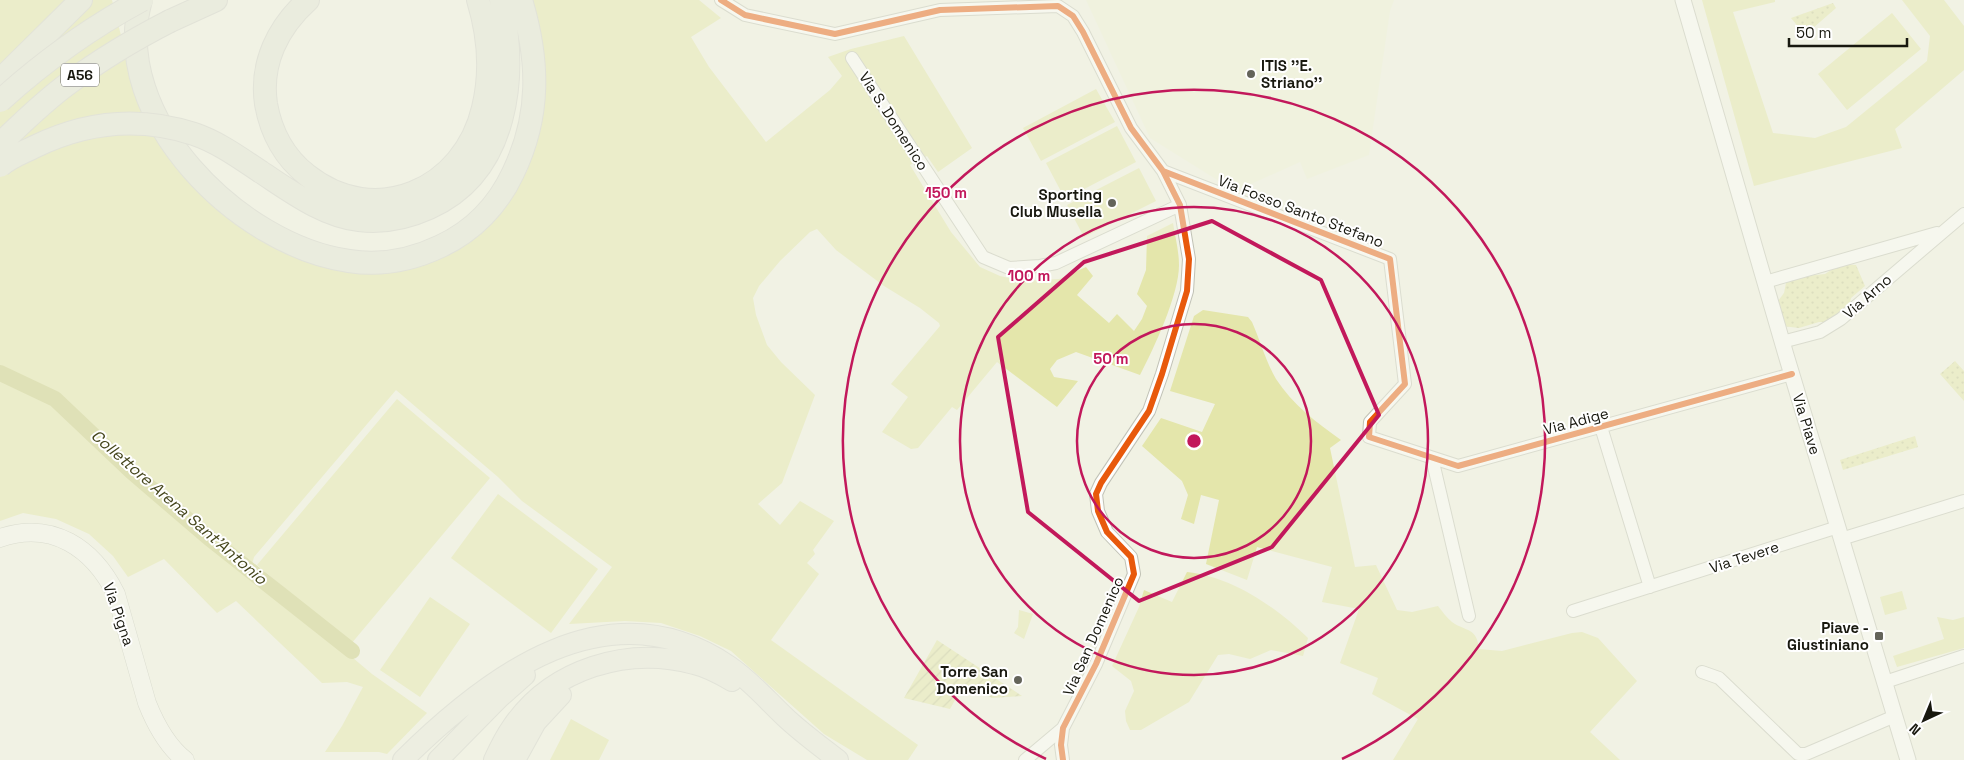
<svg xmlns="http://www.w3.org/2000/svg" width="1964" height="760" viewBox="0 0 1964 760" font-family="'Space Grotesk',sans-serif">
<defs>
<pattern id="park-dots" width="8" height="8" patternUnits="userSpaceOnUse" patternTransform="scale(1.25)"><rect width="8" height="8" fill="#e4e6ab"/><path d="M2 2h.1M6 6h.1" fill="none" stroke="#c3c592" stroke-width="1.8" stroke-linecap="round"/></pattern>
<pattern id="garden-furrows" width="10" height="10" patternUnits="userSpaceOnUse" patternTransform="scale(1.25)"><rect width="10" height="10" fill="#e4e6ab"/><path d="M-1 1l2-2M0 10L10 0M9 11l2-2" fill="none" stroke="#c3c592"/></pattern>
</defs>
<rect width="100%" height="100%" fill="#f1f2e4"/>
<path fill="#eff1d8" d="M1086 0H1394L1390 11 1369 155 1307 179 1300 162 1235 191 1150 138Z"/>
<path fill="#e4e6ab" d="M0 0H112L131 75 231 215 367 270 500 211 527 171 541 119 531 0H699L721 18 691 37 709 67 766 142 830 90 842 76 828 57 851 49 904 36 972 148 938 172 927 156 910 165 951 232 980 267 1000 276 1023 281 1059 279 1086 267 1093 276 1077 295 1109 323 1117 314 1134 331 1142 319 1147 306 1137 294 1146 270 1147 236 1173 223C1175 236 1179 251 1179 265 1179 295 1154 348 1140 375L1076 352 1057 360 1050 369 1054 377 1078 381 1057 407 997 362 957 410 952 407 918 448 911 449 882 432 908 397 891 384 940 326 939 323 920 308 884 286 836 250 817 229 810 232 780 261 759 286 753 298 756 315 767 345 781 362 815 395 782 483 758 504 780 525 800 501 834 521 813 550 815 554 807 563 819 574 771 640 918 745 908 760H867L824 734 731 651 700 636 661 623 625 621 569 624 612 567 522 501 498 477 396 390 254 557 250 571 372 674 427 713 387 754 379 752H325L342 726 363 687 347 682 322 683 236 601 217 613 164 559 128 577 113 556 89 534 56 519 23 513 0 521Z
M1702 0H1775V2L1733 12 1773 133 1815 138 1846 127 1927 61 1930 36 1902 0H1944L1964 26V70L1895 129 1902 148 1754 186Z
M1892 13 1921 49 1847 110 1818 74Z
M1096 89 1115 122 1041 161 1023 128Z
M1117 126 1136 162 1065 199 1046 163Z
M1139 168 1156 201 1084 237 1067 205Z
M1203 310 1248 317 1252 322C1260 340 1266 362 1276 379 1293 405 1316 422 1341 440L1330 448 1355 567 1376 565 1397 610 1412 612 1438 606C1442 611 1447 618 1452 622 1466 632 1477 627 1479 649L1502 651 1572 633 1582 632 1598 638 1637 681 1590 732 1620 760H1393L1418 719 1372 694 1378 678 1340 663 1359 609 1322 602 1332 567 1257 547 1247 580 1206 564 1219 500 1201 495 1194 524 1181 519 1188 495 1182 481 1142 446 1161 418 1202 432 1215 404 1170 391 1194 316Z
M397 399 490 478 351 644 257 565Z
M498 494 598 569 551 633 451 558Z
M1187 572C1233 577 1276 607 1308 638L1303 656 1271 650 1250 659 1229 654 1218 655 1189 702 1141 730H1130L1126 721 1125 711 1134 691 1131 681 1112 666 1139 607 1144 590 1172 602Z
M1902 591 1907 609 1885 615 1880 597Z
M430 597 470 624 420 697 380 670Z
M1019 610 1033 614 1024 639 1014 633 1018 627Z
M1937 617 1953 620 1964 617V648L1897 667 1893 656 1944 639Z
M571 719 609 740 599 760H550Z"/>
<path fill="url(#park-dots)" d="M1833 3 1836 8 1805 35 1791 18Z
M1840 264 1856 265 1865 286 1851 298 1848 313 1830 322H1819L1799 328 1782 326 1775 305 1784 293 1787 278 1825 274Z
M1955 361 1964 371V401L1940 374Z
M1915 436 1918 447 1843 470 1840 460Z"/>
<path fill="url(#garden-furrows)" d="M937 640 1022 696 992 698 964 684 950 709 904 698Z"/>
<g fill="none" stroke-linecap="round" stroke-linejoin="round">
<path stroke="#cacc81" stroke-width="16" d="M0 373 55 399 132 472 209 538 352 651"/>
<defs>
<path id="minor" d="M721 0 745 15 835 34 940 10 1058 6 1073 16 1083 32 1131 128 1163 171 1180 205 1189 259 1187 291 1162 374 1149 411 1101 483 1096 494 1098 511 1107 532 1131 557 1134 574 1096 664 1063 728 1061 745 1063 760
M852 58 983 257 1009 268 1040 266 1056 263 1180 205
M1163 171 1390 259 1405 384 1370 422 1369 437 1458 466 1792 374
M1765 282 1937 233
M1782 342 1820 332 1841 319 1964 214
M1601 427 1650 587
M1432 458 1469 616
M1841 539 1964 501
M1573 611 1838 527
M1702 672 1719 678 1798 754H1806L1895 716
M1885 682 1964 656
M1025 760 1063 728"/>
<path id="tertiary" d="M1683 0 1786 355 1908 760"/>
<path id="secondary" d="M0 538C52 520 93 548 116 594L147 703C155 723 167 746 185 760"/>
<path id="trunk" d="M403 760C489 675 608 584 729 666 750 680 767 700 785 717 802 733 820 746 838 760
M438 760 499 698 525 675
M494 760C499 749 505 737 512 727 552 668 628 646 694 664 708 667 720 674 732 681
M515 760 536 722 561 695"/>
<path id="motorway" d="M141 0C108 117 240 246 349 261 381 266 412 260 441 246 473 231 498 205 513 173 541 115 539 60 521 0
M308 0C278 27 260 63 266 104 271 132 284 157 307 175 375 229 464 190 483 108 492 71 489 36 478 0
M170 21 216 0
M0 80 81 0
M261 172C290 191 323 216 359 220 383 223 407 218 429 208 509 172 518 76 501 0"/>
</defs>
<use href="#minor" stroke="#c1c2b6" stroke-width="14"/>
<use href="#tertiary" stroke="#c1c2b6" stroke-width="17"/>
<use href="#secondary" stroke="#c1c2b6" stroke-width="19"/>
<use href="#trunk" stroke="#d0d0ca" stroke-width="22"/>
<use href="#motorway" stroke="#d0d0ca" stroke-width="24"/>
<use href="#minor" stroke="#fdfdfb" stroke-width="12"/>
<use href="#tertiary" stroke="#fdfdfb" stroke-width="15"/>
<use href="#secondary" stroke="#f5f5f0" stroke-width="18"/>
<use href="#trunk" stroke="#e8e8de" stroke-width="20"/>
<use href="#motorway" stroke="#e3e4d7" stroke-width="22"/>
<defs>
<path id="motorway-bridge" d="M0 101C44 61 90 28 142 0
M0 144C22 123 44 101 69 83 101 59 135 39 170 21
M0 166C10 157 22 153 34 147 85 122 139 116 194 134 218 142 240 158 261 172"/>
</defs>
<use href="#motorway-bridge" stroke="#d0d0ca" stroke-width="24" stroke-linecap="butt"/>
<use href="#motorway-bridge" stroke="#e3e4d7" stroke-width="22"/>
<defs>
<path id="cycleway" d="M721 0 745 15 835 34 940 10 1058 6 1073 16 1083 32 1131 128 1163 171 1180 205 1189 259 1187 291 1162 374 1149 411 1101 483 1096 494 1098 511 1107 532 1131 557 1134 574 1096 664 1063 728 1061 745 1063 760
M1163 171 1390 259 1405 384 1370 422 1369 437 1458 466 1792 374"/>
</defs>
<use href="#cycleway" stroke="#fff" stroke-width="9"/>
<use href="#cycleway" stroke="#e8590c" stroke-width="6"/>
</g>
<path d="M0 0H1964V760H0ZM1212 221 1321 280 1379 415 1272 547 1139 601 1028 512 998 337 1084 262Z" fill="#f1f2e4" fill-opacity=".55" fill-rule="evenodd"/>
<path fill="none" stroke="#c2185b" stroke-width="4" stroke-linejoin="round" d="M1212 221 1321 280 1379 415 1272 547 1139 601 1028 512 998 337 1084 262Z"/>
<g fill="none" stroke="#c2185b" stroke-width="2.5">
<circle cx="1194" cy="441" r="117"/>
<circle cx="1194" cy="441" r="234"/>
<path d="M1046 759A351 351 0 1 1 1342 759"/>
</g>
<g fill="#64645a" stroke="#fff" stroke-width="2">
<circle cx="1251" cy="74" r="5"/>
<circle cx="1112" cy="203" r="5"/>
<rect x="1874" y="631" width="10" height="10" rx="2.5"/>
<circle cx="1018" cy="680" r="5"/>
</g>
<g text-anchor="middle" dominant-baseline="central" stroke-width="4" stroke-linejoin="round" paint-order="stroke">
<rect fill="#fff" stroke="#5d5d57" stroke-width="1" x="61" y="63.5" width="38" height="23" rx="4"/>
<g font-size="14" font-weight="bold" fill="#18180f">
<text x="80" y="75">A56</text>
</g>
<g font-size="15" font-weight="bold" fill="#18180f" stroke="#fff" text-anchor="end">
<text x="1261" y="65" text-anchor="start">ITIS ''E.<tspan x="1261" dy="17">Striano''</tspan></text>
<text x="1102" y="194">Sporting<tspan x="1102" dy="17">Club Musella</tspan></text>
<text x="1869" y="627">Piave -<tspan x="1869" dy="17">Giustiniano</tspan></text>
<text x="1008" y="671">Torre San<tspan x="1008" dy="17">Domenico</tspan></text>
</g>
<g font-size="15" fill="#18180f" stroke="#fff">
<text transform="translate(894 121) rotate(57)">Via S. Domenico</text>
<text transform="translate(1301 211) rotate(21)">Via Fosso Santo Stefano</text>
<text transform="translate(1867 296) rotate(-41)">Via Arno</text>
<text transform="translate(1576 421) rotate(-15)">Via Adige</text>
<text transform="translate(1807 424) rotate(73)">Via Piave</text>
<text transform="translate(1744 557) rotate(-18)">Via Tevere</text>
<text transform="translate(119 614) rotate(71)">Via Pigna</text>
<text transform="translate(1093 636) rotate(-66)">Via San Domenico</text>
</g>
<g font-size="16" font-style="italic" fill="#45461c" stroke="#fff">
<text transform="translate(179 507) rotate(41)">Collettore Arena Sant'Antonio</text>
</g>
</g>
<circle cx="1194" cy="441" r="8" fill="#c2185b" stroke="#fff" stroke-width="2.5"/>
<g font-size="15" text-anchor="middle" font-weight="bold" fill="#c2185b" stroke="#fff" stroke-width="4" stroke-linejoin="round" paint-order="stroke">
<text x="946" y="198">150 m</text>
<text x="1029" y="281">100 m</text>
<text x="1111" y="364">50 m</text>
</g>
<g transform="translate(1924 720) rotate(224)" stroke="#ffffff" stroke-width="4" paint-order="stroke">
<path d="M0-4L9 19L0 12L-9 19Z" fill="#18180f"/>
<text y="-8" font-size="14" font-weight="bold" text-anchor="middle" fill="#18180f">N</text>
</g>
<path d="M1789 38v8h118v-8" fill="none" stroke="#18180f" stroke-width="2.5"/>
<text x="1796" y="38" font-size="15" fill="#18180f" stroke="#ffffff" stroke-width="4" paint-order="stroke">50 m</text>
</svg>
